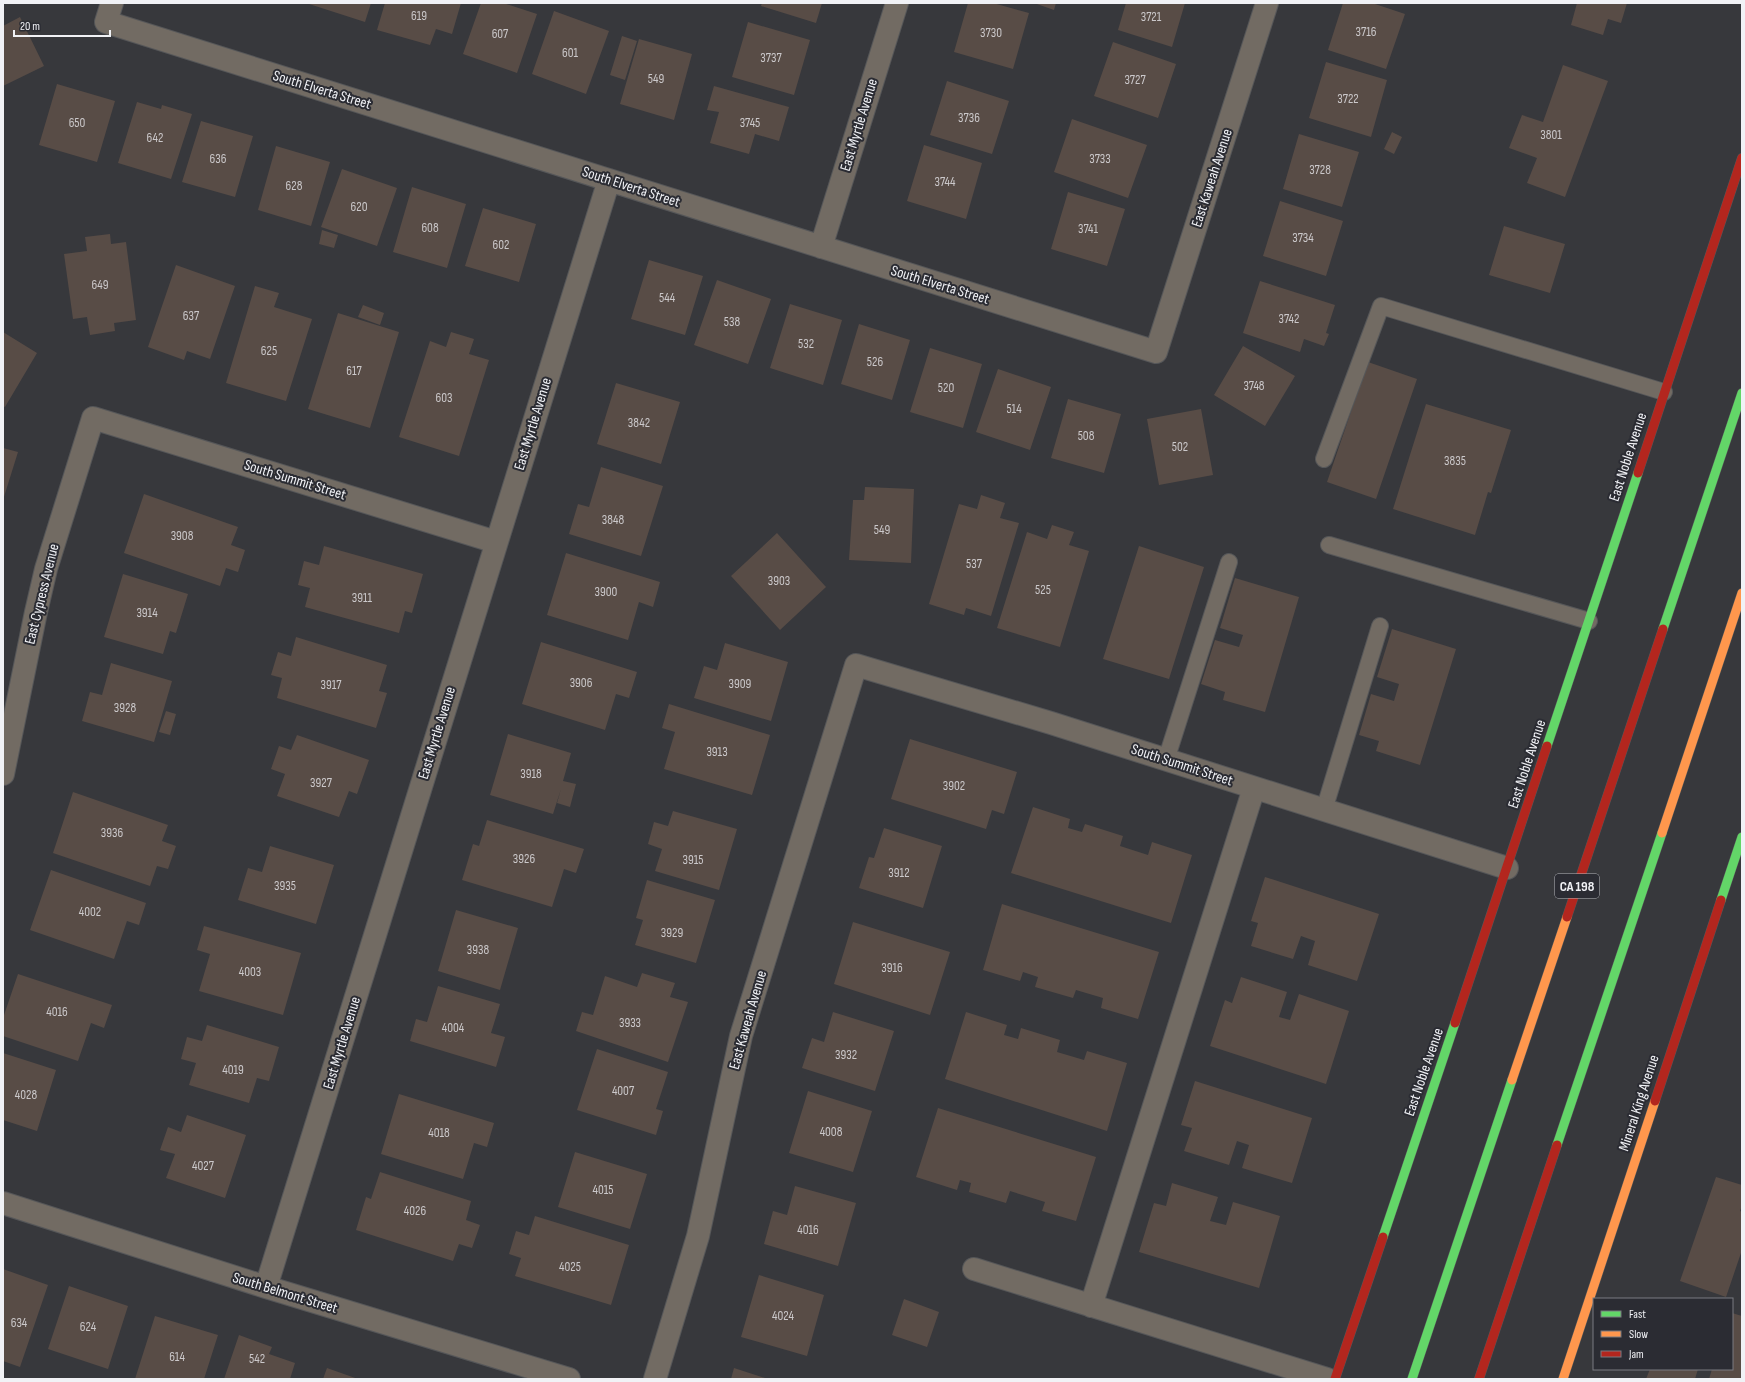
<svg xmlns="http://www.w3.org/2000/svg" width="1745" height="1382" viewBox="0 0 1745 1382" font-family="'Sofia Sans Condensed',sans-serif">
<rect width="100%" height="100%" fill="#37383c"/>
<path fill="#584c46" d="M306 3H371L365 22Z
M385 3H461L452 34 436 29 430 45 377 30Z
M481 3H503L537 14 517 73 463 54Z
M762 3H822L816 23 761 6Z
M968 3H993L1029 13 1013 69 954 52Z
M1034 3H1056L1054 10Z
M1126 3H1185L1172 47 1118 30Z
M1343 3H1372L1405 14 1386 69 1328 50Z
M1577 3H1627L1621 23 1608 19 1603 35 1571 25Z
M554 11 609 31 586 94 532 74Z
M20 17 44 66 3 86V26Z
M748 22 810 40 794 95 732 77Z
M622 36 637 41 625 80 610 75Z
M639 39 692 54 674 120 620 104Z
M1113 42 1176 64 1158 118 1094 96Z
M1326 62 1387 80 1371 137 1309 118Z
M1563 65 1608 81 1565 197 1527 183 1537 158 1509 148 1522 115 1543 122Z
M947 81 1009 101 992 154 930 135Z
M57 84 115 101 97 162 39 145Z
M714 86 789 107 779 141 755 134 749 154 710 143 719 112 707 110Z
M137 102 161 109 162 105 192 114 171 179 118 163Z
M1072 119 1147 145 1128 198 1054 172Z
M201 121 253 136 235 197 182 182Z
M1392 132 1402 137 1394 154 1384 149Z
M1299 134 1359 152 1342 207 1283 189Z
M924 145 982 163 966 219 907 201Z
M276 146 330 162 311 226 258 210Z
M342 169 397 188 377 246 321 227Z
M412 187 466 204 447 268 393 252Z
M1068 192 1125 209 1107 266 1051 249Z
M1280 201 1343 221 1326 276 1263 256Z
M483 208 536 224 519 282 465 266Z
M1504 226 1565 244 1550 293 1489 275Z
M322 230 338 235 334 248 319 244Z
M110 234 111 244 126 242 136 320 114 323 115 331 90 335 87 317 73 319 64 254 87 251 85 237Z
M649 260 703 276 685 335 631 319Z
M176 265 235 286 210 359 187 351 184 360 148 347Z
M717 280 771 299 748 364 694 345Z
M1260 281 1335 305 1326 333 1329 334 1324 346 1304 339 1300 352 1243 333Z
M255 286 279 293 274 307 312 319 286 401 226 383Z
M790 304 842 320 823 385 770 368Z
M363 305 384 313 380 325 358 317Z
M338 313 399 332 370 428 308 409Z
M859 324 910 340 892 400 841 384Z
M3 332 37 353 5 407 3 406Z
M451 332 474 339 469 354 489 360 459 456 399 437 430 341 446 347Z
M1243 346 1295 376 1265 426 1214 395Z
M930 348 982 364 963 428 910 412Z
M1368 362 1417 379 1376 499 1327 482Z
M998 369 1051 387 1030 450 976 432Z
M616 383 680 402 661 464 597 444Z
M1068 399 1121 414 1104 473 1051 458Z
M1426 404 1511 430 1491 493 1488 492 1475 535 1393 509Z
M1201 409 1213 475 1159 485 1147 419Z
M3 448 18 452 3 500Z
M601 467 663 486 641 556 569 534 578 504 589 507Z
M865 487 914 489 911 563 849 560 853 500H864Z
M144 494 238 527 231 545 245 550 238 572 226 568 220 586 124 553Z
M981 495 1005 503 1000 518 1019 523 991 616 966 608 964 615 929 604 959 504 977 509Z
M1052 525 1074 532 1069 545 1089 551 1060 647 997 628 1027 532 1047 539Z
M777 533 826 587 780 630 731 576Z
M324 546 423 574 412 613 405 611 399 633 305 607 310 588 298 585 304 561 319 565Z
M1139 546 1204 567 1169 679 1103 659Z
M566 553 660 582 653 607 639 602 628 640 547 615Z
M123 574 188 594 176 633 170 631 163 654 104 637Z
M1235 578 1299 597 1265 712 1223 700 1225 692 1201 684 1215 640 1239 647 1243 635 1220 628Z
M1392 629 1456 649 1420 765 1376 751 1379 741 1359 735 1371 694 1394 701 1399 684 1377 677Z
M296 637 387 665 379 691 387 693 376 728 277 698 282 678 271 675 278 652 291 656Z
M541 642 637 672 629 698 616 694 605 730 522 704Z
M725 643 788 662 771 721 694 698 704 666 717 670Z
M111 663 172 681 154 742 82 721 90 692 102 695Z
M669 704 770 735 752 795 664 769 675 732 662 728Z
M166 711 176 714 170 735 159 732Z
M508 734 571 753 563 781 576 784 570 807 557 803 561 789 553 814 490 795Z
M297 735 369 760 357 794 349 791 339 817 277 796 285 774 271 769 279 746 291 750Z
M910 739 1017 772 1004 814 992 810 986 829 891 799Z
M73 792 168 825 162 841 176 846 168 869 157 866 150 886 53 853Z
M1033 807 1070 819 1068 828 1082 832 1085 824 1123 836 1120 846 1148 855 1152 842 1192 855 1171 923 1011 873Z
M673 811 737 829 719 890 655 871 662 849 648 844 654 822 668 826Z
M487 820 584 849 576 873 564 869 552 907 462 880 473 844 479 846Z
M884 828 942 846 923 908 859 888 869 857 874 858Z
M270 846 334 865 316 924 238 900 248 868 262 872Z
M51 870 146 903 139 925 127 921 114 959 30 930Z
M1265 877 1379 914 1357 981 1308 965 1315 941 1301 936 1293 959 1251 946 1258 923 1251 921Z
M647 880 715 900 696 963 635 945 643 920 636 918Z
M1002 904 1159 952 1138 1019 1101 1008 1103 998 1076 990 1073 998 1035 987 1038 977 1023 972 1020 981 983 970Z
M456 910 518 928 500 990 438 971Z
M853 922 950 952 930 1015 834 984Z
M204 926 301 953 283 1015 199 991 210 954 197 950Z
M642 973 675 983 670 997 688 1002 668 1062 576 1031 582 1012 593 1015 605 976 637 987Z
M18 974 112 1005 104 1028 91 1023 78 1061 3 1036V1018Z
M1241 977 1287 992 1279 1017 1290 1020 1299 994 1349 1011 1326 1084 1210 1046 1225 1000 1232 1003Z
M438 986 500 1004 491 1033 505 1037 496 1067 410 1041 416 1019 427 1022Z
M833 1012 894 1031 875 1091 802 1068 812 1038 824 1042Z
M966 1012 1007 1025 1004 1035 1018 1039 1021 1028 1060 1040 1057 1052 1084 1060 1087 1051 1127 1063 1107 1131 945 1079Z
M207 1025 279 1047 269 1081 257 1078 249 1103 189 1085 196 1063 181 1059 187 1037 202 1041Z
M597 1049 668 1072 656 1109 663 1111 656 1135 577 1110Z
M3 1053 56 1070 37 1131 3 1120Z
M1195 1081 1312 1118 1292 1183 1242 1168 1249 1145 1237 1141 1229 1165 1184 1151 1192 1128 1181 1125Z
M808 1091 872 1111 853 1172 789 1153Z
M399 1094 494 1123 487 1147 474 1143 463 1179 381 1154Z
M938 1108 1096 1157 1076 1221 1042 1211 1045 1202 1010 1191 1006 1203 969 1192 971 1183 960 1180 957 1190 916 1177Z
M187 1115 246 1135 225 1198 166 1178 175 1154 160 1150 168 1127 181 1132Z
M575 1152 647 1174 630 1229 558 1207Z
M380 1172 471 1201 466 1220 480 1225 472 1248 459 1244 453 1261 356 1230 366 1197 371 1199Z
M1716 1177 1742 1185V1206L1740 1211 1742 1212V1250L1726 1297 1680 1281Z
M1172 1183 1218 1197 1210 1221 1226 1225 1233 1202 1280 1216 1259 1288 1139 1252 1154 1203 1166 1206Z
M795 1186 856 1203 838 1266 764 1244 773 1211 787 1215Z
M535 1216 629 1245 611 1305 515 1276 521 1258 509 1254 516 1231 529 1235Z
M3 1269 48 1285 20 1367 3 1361Z
M759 1275 824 1295 807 1356 741 1337Z
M69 1286 128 1306 108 1369 48 1349Z
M904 1299 939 1312 927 1347 892 1335Z
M1732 1313 1742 1316V1379H1709L1712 1369H1732Z
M155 1316 218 1335 204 1379H135Z
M239 1335 272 1347 269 1354 295 1363 290 1379H224Z
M327 1368 358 1379H323Z
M734 1368 768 1379H731Z
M1650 1369H1698L1695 1379H1646Z"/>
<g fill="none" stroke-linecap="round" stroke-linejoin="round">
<defs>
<path id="lane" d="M1324 459 1381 306 1664 392
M1329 545 1589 621
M1166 760 1229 562
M1324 810 1380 626"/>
<path id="street" d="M112 3 106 22 1156 352 1267 3
M821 247 897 3
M3 774 36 612 46 569 93 418 496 542
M3 1203 266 1287 569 1379
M974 1269 1327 1379
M266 1287 609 180
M1091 1306 1254 788
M655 1379 698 1236 741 1036 856 665 1051 723 1507 868"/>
<path id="fast" d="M1663 629 1742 393
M1547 746 1638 473
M1721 900 1742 837
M1557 1145 1662 833
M1383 1237 1455 1023
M1412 1379 1512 1080"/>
<path id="slow" d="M1662 833 1742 593
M1512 1080 1567 917
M1563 1379 1655 1101"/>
<path id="jam" d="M1638 473 1742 158
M1567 917 1663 629
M1455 1023 1547 746
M1655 1101 1721 900
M1335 1379 1383 1237
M1479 1379 1557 1145"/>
</defs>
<use href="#lane" stroke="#565759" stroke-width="18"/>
<use href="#street" stroke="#565759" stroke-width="24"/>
<use href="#fast" stroke="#565759" stroke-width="10"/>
<use href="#slow" stroke="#565759" stroke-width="10"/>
<use href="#jam" stroke="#565759" stroke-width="10"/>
<use href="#lane" stroke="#726b63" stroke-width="16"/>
<use href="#street" stroke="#726b63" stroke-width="22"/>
<use href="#fast" stroke="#63d668" stroke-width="9"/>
<use href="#slow" stroke="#ff974d" stroke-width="9"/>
<use href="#jam" stroke="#b3261e" stroke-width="9"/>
</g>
<g text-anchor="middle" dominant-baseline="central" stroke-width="4" stroke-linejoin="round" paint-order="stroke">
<g font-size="13" fill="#cbc8ca">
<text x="419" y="16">619</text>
<text x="1151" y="17">3721</text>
<text x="1366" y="32">3716</text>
<text x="991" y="33">3730</text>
<text x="500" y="34">607</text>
<text x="570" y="53">601</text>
<text x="771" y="58">3737</text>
<text x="656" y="79">549</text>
<text x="1135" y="80">3727</text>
<text x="1348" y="99">3722</text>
<text x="969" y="118">3736</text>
<text x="77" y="123">650</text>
<text x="750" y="123">3745</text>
<text x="1551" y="135">3801</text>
<text x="155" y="138">642</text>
<text x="218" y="159">636</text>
<text x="1100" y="159">3733</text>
<text x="1320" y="170">3728</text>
<text x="945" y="182">3744</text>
<text x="294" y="186">628</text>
<text x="359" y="207">620</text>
<text x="430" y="228">608</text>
<text x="1088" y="229">3741</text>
<text x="1303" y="238">3734</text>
<text x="501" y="245">602</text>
<text x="100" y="285">649</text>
<text x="667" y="298">544</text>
<text x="191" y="316">637</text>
<text x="1289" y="319">3742</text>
<text x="732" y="322">538</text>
<text x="806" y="344">532</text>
<text x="269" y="351">625</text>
<text x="875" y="362">526</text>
<text x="354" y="371">617</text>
<text x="1254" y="386">3748</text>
<text x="946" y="388">520</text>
<text x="444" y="398">603</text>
<text x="1014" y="409">514</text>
<text x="639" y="423">3842</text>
<text x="1086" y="436">508</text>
<text x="1180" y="447">502</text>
<text x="1455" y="461">3835</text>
<text x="613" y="520">3848</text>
<text x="882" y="530">549</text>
<text x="182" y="536">3908</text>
<text x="974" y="564">537</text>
<text x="779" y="581">3903</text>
<text x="1043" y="590">525</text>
<text x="606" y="592">3900</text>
<text x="362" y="598">3911</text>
<text x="147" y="613">3914</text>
<text x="581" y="683">3906</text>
<text x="740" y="684">3909</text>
<text x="331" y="685">3917</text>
<text x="125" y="708">3928</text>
<text x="717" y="752">3913</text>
<text x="531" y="774">3918</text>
<text x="321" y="783">3927</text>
<text x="954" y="786">3902</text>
<text x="112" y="833">3936</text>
<text x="524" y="859">3926</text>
<text x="693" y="860">3915</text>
<text x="899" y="873">3912</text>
<text x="285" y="886">3935</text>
<text x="90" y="912">4002</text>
<text x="672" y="933">3929</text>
<text x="478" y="950">3938</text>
<text x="892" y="968">3916</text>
<text x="250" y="972">4003</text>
<text x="57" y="1012">4016</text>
<text x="630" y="1023">3933</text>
<text x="453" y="1028">4004</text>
<text x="846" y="1055">3932</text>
<text x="233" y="1070">4019</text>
<text x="623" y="1091">4007</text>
<text x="26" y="1095">4028</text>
<text x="831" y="1132">4008</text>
<text x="439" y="1133">4018</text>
<text x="203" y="1166">4027</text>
<text x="603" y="1190">4015</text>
<text x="415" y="1211">4026</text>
<text x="808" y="1230">4016</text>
<text x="570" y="1267">4025</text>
<text x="783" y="1316">4024</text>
<text x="19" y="1323">634</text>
<text x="88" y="1327">624</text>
<text x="177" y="1357">614</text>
<text x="257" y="1359">542</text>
</g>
<rect fill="#2b2c33" stroke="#b6b7bc" stroke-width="1" x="1555" y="874" width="44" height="24" rx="3"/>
<g font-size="14" font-weight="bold" fill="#f1f2f6">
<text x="1577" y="886">CA 198</text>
</g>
<g font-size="15" fill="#f1f2f6" stroke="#2b2c33">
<text transform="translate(322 90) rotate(17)">South Elverta Street</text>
<text transform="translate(859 125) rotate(-73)">East Myrtle Avenue</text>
<text transform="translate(1212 178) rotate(-72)">East Kaweah Avenue</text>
<text transform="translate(631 187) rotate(18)">South Elverta Street</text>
<text transform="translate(940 285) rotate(17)">South Elverta Street</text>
<text transform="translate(533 424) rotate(-73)">East Myrtle Avenue</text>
<text transform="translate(1628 457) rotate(-72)">East Noble Avenue</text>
<text transform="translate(295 480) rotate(17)">South Summit Street</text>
<text transform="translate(42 594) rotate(-76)">East Cypress Avenue</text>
<text transform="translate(437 733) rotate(-73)">East Myrtle Avenue</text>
<text transform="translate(1527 764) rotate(-72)">East Noble Avenue</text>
<text transform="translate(1182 765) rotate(18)">South Summit Street</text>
<text transform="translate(748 1020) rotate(-74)">East Kaweah Avenue</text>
<text transform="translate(342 1043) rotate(-73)">East Myrtle Avenue</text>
<text transform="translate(1424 1072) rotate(-71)">East Noble Avenue</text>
<text transform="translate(1639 1103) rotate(-72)">Mineral King Avenue</text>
<text transform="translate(285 1293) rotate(17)">South Belmont Street</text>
</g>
</g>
<rect width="1745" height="1382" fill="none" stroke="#f1f2f6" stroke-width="8"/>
<rect x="1593" y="1298" width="140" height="72" fill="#2b2c33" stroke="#7a7b81"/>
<rect x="1601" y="1311" width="20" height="6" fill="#63d668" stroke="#7a7b81"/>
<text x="1629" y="1318" font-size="12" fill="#f1f2f6">Fast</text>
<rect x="1601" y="1331" width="20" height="6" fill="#ff974d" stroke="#7a7b81"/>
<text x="1629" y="1338" font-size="12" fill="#f1f2f6">Slow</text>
<rect x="1601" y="1351" width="20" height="6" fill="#b3261e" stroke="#7a7b81"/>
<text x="1629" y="1358" font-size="12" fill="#f1f2f6">Jam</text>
<path d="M14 30v6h96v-6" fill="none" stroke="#f1f2f6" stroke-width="2"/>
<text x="20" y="30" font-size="12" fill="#f1f2f6" stroke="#2b2c33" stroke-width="3" paint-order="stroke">20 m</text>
</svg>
